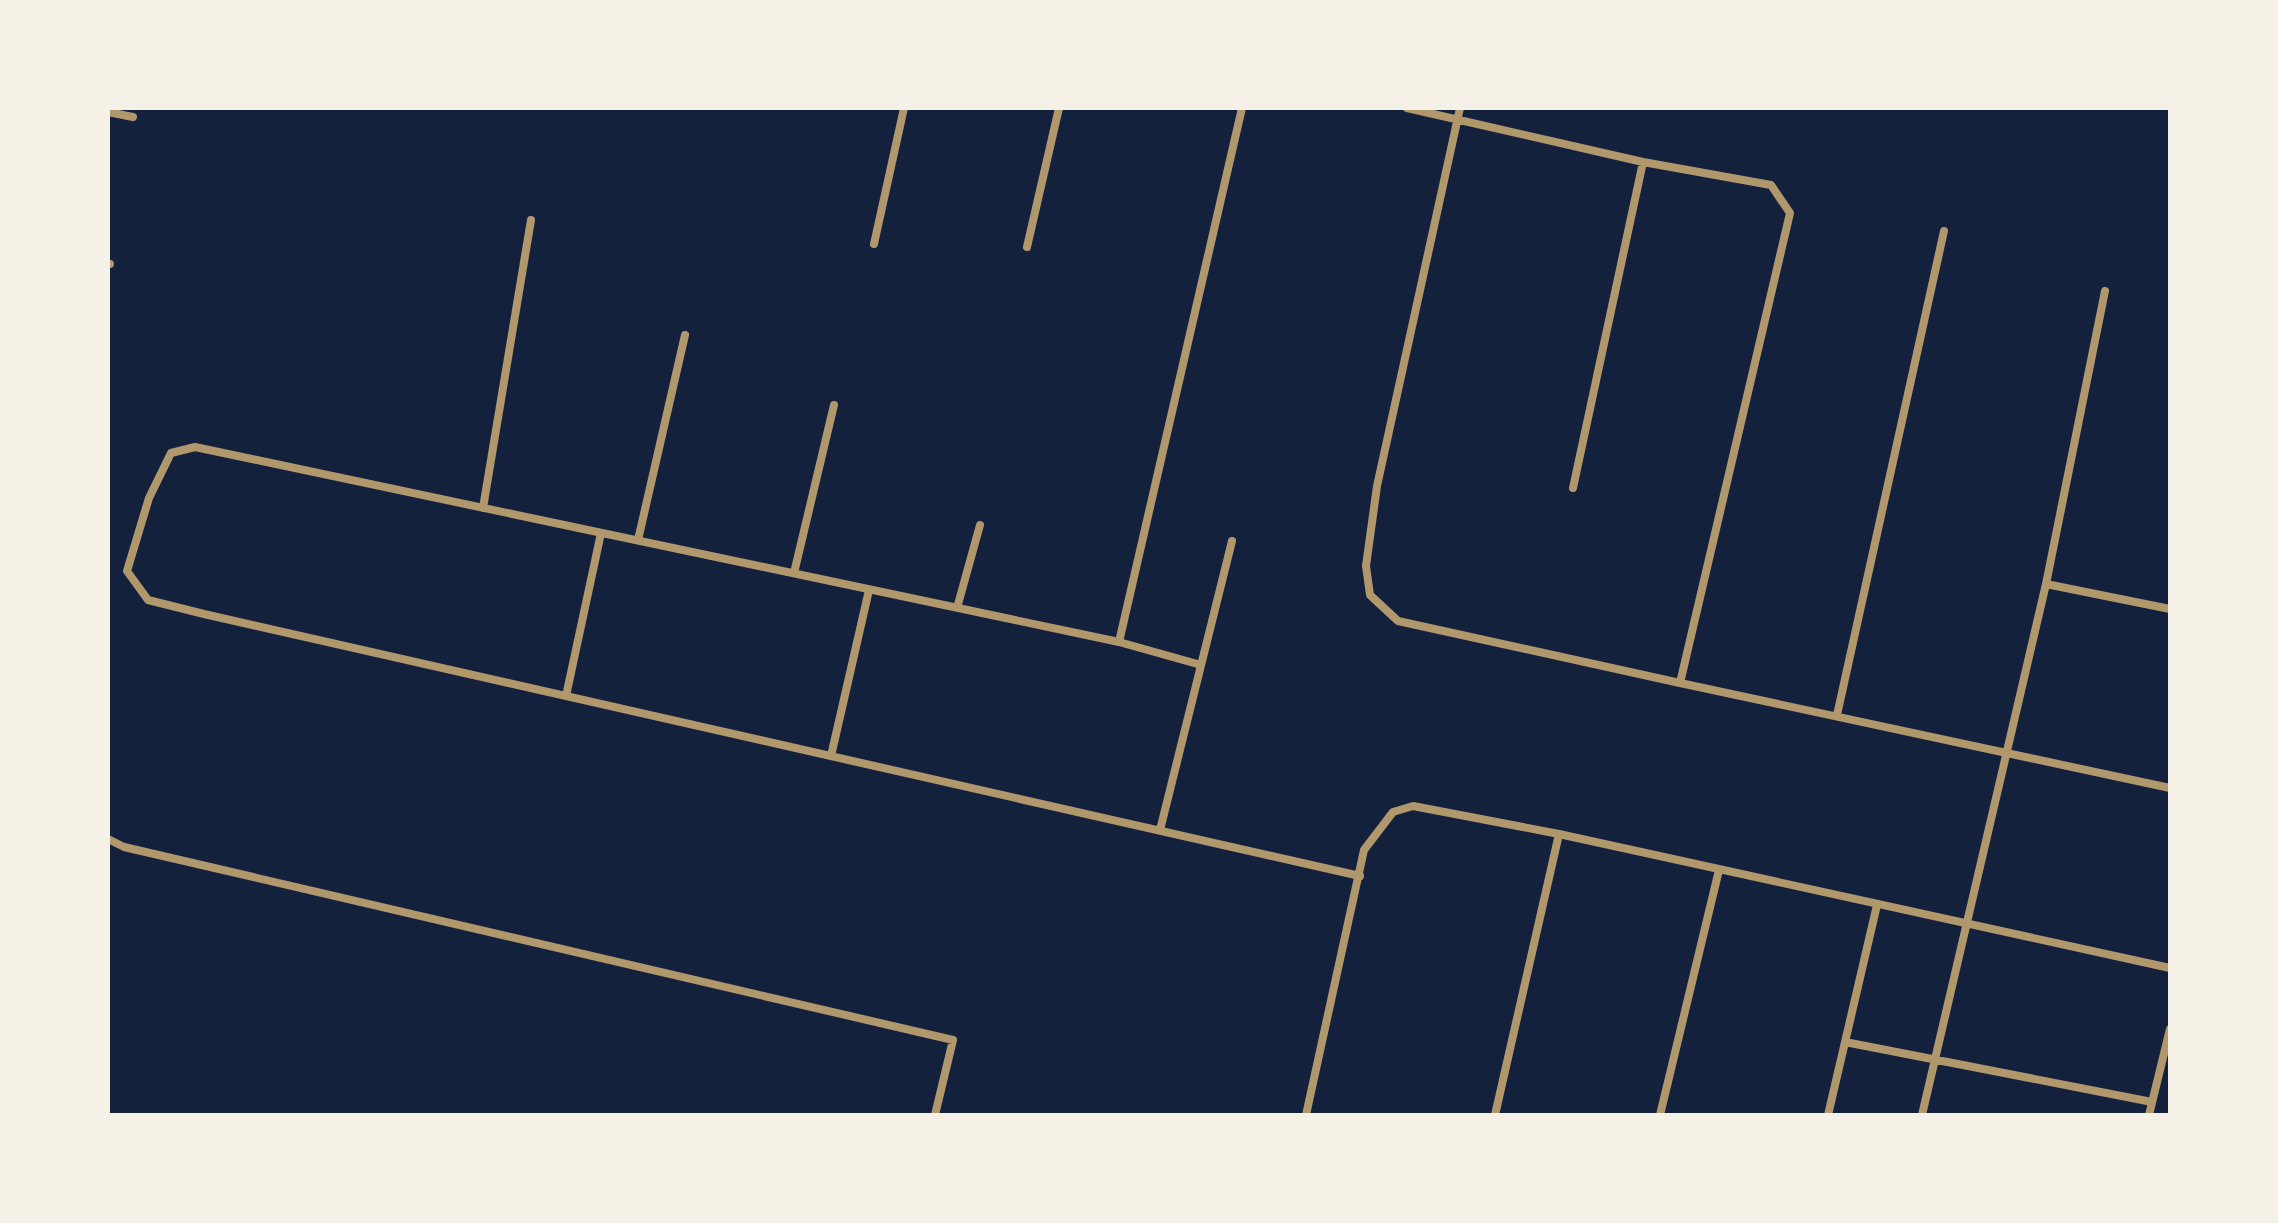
<svg xmlns="http://www.w3.org/2000/svg" width="2278" height="1223" viewBox="0 0 2278 1223" font-family="Roboto,sans-serif">
<rect width="100%" height="100%" fill="#14213d"/>
<g fill="none" stroke-linecap="round" stroke-linejoin="round">
<path stroke="#b1986c" stroke-width="8" d="M1242 108 1119 642 195 447 171 453 149 498 127 571 148 600 204 614 1360 876
M1407 108 1643 162 1771 185 1790 213 1680 683 2170 788
M1460 108 1377 486 1366 566 1370 595 1398 621 1680 683
M108 112 133 117
M874 244 904 108
M1027 247 1059 108
M108 264H110
M1573 488 1643 162
M483 508 531 220
M638 540 685 335
M794 573 834 405
M2046 584 2170 609
M957 608 980 525
M1119 642 1201 665
M566 696 601 533
M1837 715 1944 231
M831 756 869 590
M1160 830 1232 541
M108 839 124 847 953 1040 935 1115
M1845 1042 2152 1102
M1306 1115 1364 850 1393 812 1413 806 1559 834 2170 968
M1495 1115 1559 834
M1660 1115 1719 870
M1828 1115 1877 905
M1922 1115 2046 584 2105 291
M2149 1115 2170 1029"/>
</g>
<rect width="2278" height="1223" fill="none" stroke="#f6f1e7" stroke-width="220"/>
</svg>
